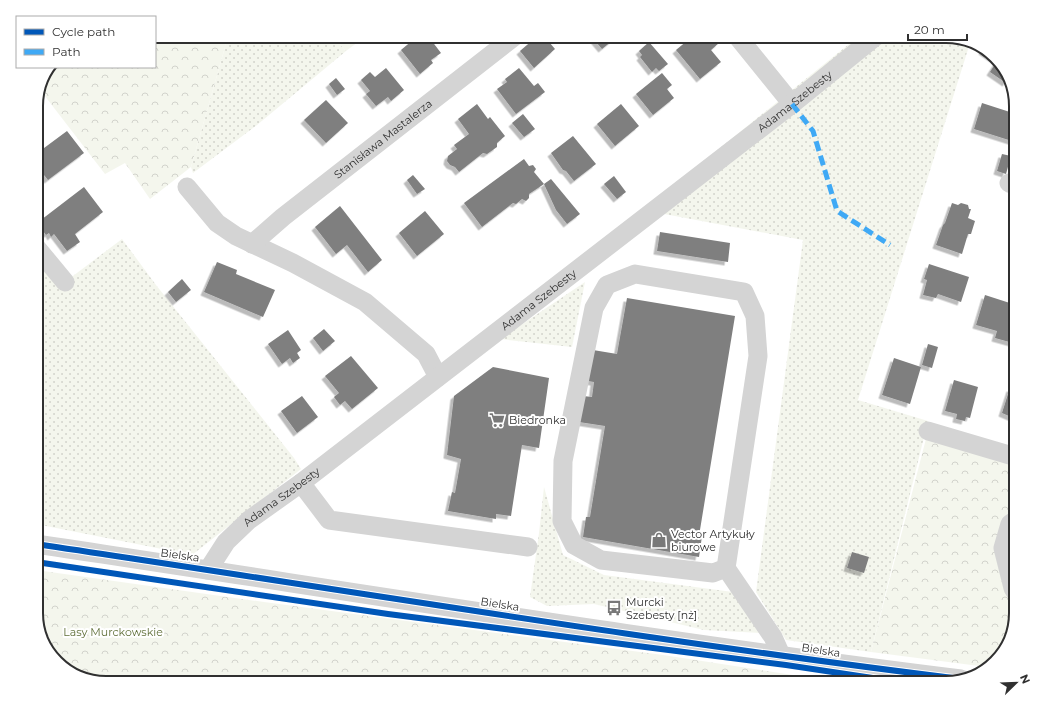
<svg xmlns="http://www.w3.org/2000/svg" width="1052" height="719" viewBox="0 0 1052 719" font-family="Montserrat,sans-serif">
<defs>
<pattern id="grass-dots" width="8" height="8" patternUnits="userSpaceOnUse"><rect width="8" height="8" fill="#f4f6ed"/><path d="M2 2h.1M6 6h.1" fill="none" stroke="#d2d3cc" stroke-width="1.8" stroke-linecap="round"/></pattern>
<pattern id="forest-crowns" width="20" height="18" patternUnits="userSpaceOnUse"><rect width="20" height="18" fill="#f4f6ed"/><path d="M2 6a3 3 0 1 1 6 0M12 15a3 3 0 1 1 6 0" fill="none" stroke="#d2d3cc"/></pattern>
<filter id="shadow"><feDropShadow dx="-3.5" dy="3.5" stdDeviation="0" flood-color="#0004"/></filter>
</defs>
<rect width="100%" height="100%" fill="#fff"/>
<path fill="url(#grass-dots)" d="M226 36H333L346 51 257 125 193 173 191 167 225 47Z
M859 36H946L970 43 858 400 928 421 871 652 786 640 756 592 803 240 643 210Z
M122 239 156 285 294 458 301 469 192 555 36 524V247L65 282Z
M585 282 572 347 500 339Z
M544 487 563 555 604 575 733 592 761 633 704 630 594 604 547 606 530 597 539 533Z"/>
<path fill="url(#forest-crowns)" d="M155 36H226L225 47 191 167 150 199 125 163 105 174 41 91 52 67H155Z
M333 36H366L346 51Z
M928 431 1016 457V613L1004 652 987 667 871 652Z
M36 570 264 602 663 655 845 683H106L67 671 45 648 36 617Z"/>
<path fill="#7f7f7f" filter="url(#shadow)" d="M412 36H428L441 53 431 60 433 63 420 74 401 50 413 40 411 37Z
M544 36 555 49 534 68 520 51 534 39 536 42Z
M591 36H618L602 49Z
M693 36H700L705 42 713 36 719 43 711 50 721 62 700 79 676 50Z
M649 42 668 64 659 71 656 68 652 72 640 57 642 55 639 51Z
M984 48 995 60 982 51Z
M997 61 1009 75V78L1006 83 990 72Z
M386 68 404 90 391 101 388 97 376 106 366 94 370 91 361 80 370 72 375 77Z
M519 68 534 86 538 83 545 92 516 114 497 89 507 82 505 79Z
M662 73 672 85 667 89 674 98 653 115 636 94Z
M336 78 345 89 337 95 329 84Z
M326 100 348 123 326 143 304 120Z
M982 103 1016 114 1015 142 974 129Z
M477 104 488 119 490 117 505 136 497 143V147L487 154 483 153 459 172 455 167 450 165 447 161 448 156 457 149 454 145 469 134 458 119Z
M621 104 639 126 615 146 597 124Z
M523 114 535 129 524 137 512 123Z
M67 131 84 153 48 180 36 165V154Z
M573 136 596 164 574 181 566 171 563 170 551 153Z
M1002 154 1011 156 1006 174 997 171Z
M524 159 529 166 533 165 536 169 534 172 544 184 529 194V198L526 201 522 199 516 204 513 203 482 227 464 203Z
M413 175 425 189 417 194 407 180Z
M614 176 626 192 617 199 604 184Z
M551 179 580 214 567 224 556 210 544 184Z
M84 187 103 212 75 234 80 242 67 251 54 234 51 237 49 233 46 235 37 223Z
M952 203 958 205 961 203 968 205 969 209H971L968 218 975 221 971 234H968L962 254 936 245 943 225 945 223Z
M340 206 382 260 368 272 347 245 336 254 315 227Z
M425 211 444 234 417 256 399 233Z
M660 232 730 243 728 262 657 251Z
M217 262 237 270 236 274 275 290 263 317 204 292Z
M929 264 969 277 961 302 938 294 936 298 923 295 927 280 924 279Z
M182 279 191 290 176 302 168 292Z
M985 295 1016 305V333L1013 343 995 338 997 331 976 325Z
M627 298 735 316 699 536H702L699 557 583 537 586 517H590L605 426 579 422 583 396 592 397 594 382 588 381 593 350 617 354Z
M324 329 335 341 323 351 313 338Z
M288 330 301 350 297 353 300 358 293 363 290 358 282 364 268 344Z
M928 344 938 347 932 368 922 365Z
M351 356 378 388 352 409 345 401 340 405 334 397 339 393 325 376Z
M894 358 921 367 910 404 882 395Z
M493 367 549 378 539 448 522 445 511 516 496 514V519L448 511 452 492 455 493 461 459 447 455 454 396Z
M954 380 978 387 970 418 966 417 965 421 956 419 957 414 945 411Z
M1010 388 1016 390V419L1002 413Z
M302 396 318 417 297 433 281 411Z
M852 552 869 557 864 573 847 568Z"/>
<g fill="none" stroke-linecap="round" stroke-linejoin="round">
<g stroke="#d4d4d4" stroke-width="19">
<path d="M737 36 792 104"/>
<path d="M1009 183 1016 185"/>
<path d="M187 187 217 223 236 236 293 263 365 302 426 354 438 377"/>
<path id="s1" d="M252 244 283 217 515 36"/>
<path d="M36 247 65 282"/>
<path d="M928 431 1016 457"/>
<path d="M301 483 329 520 528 547"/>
<path d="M1016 520 1010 524 1003 548 1013 588 1016 593"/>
<path d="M36 544C344 590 652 641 961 679"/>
<path d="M726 568 713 573 601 560 574 545 562 521 563 461 594 308 607 285 635 274 744 292 755 316 758 356 726 568 773 637 781 655"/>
<path id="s2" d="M208 570 226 542 249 520 301 483 792 104 876 36"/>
</g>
<path stroke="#3fa9f5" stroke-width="5" stroke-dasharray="10 5" stroke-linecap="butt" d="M792 104 813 131 837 211 890 245"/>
<defs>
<path id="cycleway" d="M36 544C344 590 652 641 961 679
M36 562 388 614 786 665 906 683"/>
</defs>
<use href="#cycleway" stroke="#fff" stroke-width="8"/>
<use href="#cycleway" stroke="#0057b8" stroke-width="6"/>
</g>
<defs>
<symbol id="supermarket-bare" viewBox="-9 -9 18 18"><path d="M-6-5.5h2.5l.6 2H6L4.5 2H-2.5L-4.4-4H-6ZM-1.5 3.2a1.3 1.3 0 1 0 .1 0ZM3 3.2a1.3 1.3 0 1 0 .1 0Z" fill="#787878" stroke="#fff" stroke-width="2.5" paint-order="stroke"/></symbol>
<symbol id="shop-bare" viewBox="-9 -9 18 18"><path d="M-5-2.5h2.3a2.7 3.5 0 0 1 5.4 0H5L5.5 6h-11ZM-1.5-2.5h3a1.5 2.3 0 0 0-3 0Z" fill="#787878" stroke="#fff" stroke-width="2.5" paint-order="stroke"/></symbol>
<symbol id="bus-bare" viewBox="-9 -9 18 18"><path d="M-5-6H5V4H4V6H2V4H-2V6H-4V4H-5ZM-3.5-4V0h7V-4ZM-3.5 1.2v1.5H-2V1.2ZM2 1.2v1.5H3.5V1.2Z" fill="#787878" stroke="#fff" stroke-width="2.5" paint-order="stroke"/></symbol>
</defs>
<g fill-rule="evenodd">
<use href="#supermarket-bare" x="486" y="409" width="22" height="22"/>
<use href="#shop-bare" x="648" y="529" width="22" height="22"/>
<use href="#bus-bare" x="603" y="597" width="22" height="22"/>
</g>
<g text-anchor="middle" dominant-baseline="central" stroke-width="4" stroke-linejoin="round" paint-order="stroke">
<g font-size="11" fill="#303030" stroke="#fff">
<text stroke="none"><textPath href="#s2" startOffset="753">Adama Szebesty</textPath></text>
<text stroke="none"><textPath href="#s1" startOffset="168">Stanisława Mastalerza</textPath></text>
<text stroke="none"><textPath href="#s2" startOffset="429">Adama Szebesty</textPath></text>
<text stroke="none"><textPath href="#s2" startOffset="105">Adama Szebesty</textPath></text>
<text transform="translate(180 555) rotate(8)">Bielska</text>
<text transform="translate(500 604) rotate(9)">Bielska</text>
<text transform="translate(821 650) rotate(9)">Bielska</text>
</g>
<g font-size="11" fill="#303030" stroke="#fff" text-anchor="start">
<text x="509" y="420">Biedronka</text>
<text x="671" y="534">Vector Artykuły<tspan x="671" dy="13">biurowe</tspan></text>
<text x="626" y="602">Murcki<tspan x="626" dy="13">Szebesty [nż]</tspan></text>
</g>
<g font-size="11" fill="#61703a" stroke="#fff">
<text x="113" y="632">Lasy Murckowskie</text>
</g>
</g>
<path d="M0 0H1052V719H0ZM106 43H946A63 63 0 0 1 1009 106V613A63 63 0 0 1 946 676H106A63 63 0 0 1 43 613V106A63 63 0 0 1 106 43Z" fill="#fff" fill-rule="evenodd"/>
<path fill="none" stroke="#303030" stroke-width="2" d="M106 43H946A63 63 0 0 1 1009 106V613A63 63 0 0 1 946 676H106A63 63 0 0 1 43 613V106A63 63 0 0 1 106 43Z"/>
<rect x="16" y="16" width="140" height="52" fill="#ffffff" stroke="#acacac"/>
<rect x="24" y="29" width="20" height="6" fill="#0057b8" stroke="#acacac"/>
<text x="52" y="36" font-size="12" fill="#303030">Cycle path</text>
<rect x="24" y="49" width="20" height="6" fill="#3fa9f5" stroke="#acacac"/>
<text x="52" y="56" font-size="12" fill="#303030">Path</text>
<g transform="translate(1016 683) rotate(67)" stroke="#ffffff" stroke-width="3" paint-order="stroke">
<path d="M0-3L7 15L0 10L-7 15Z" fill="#303030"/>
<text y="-6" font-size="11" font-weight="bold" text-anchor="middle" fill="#303030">N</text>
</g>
<path d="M908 34v6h59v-6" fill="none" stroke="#303030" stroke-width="2"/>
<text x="914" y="34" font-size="12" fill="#303030" stroke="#ffffff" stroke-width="3" paint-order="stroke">20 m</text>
</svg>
